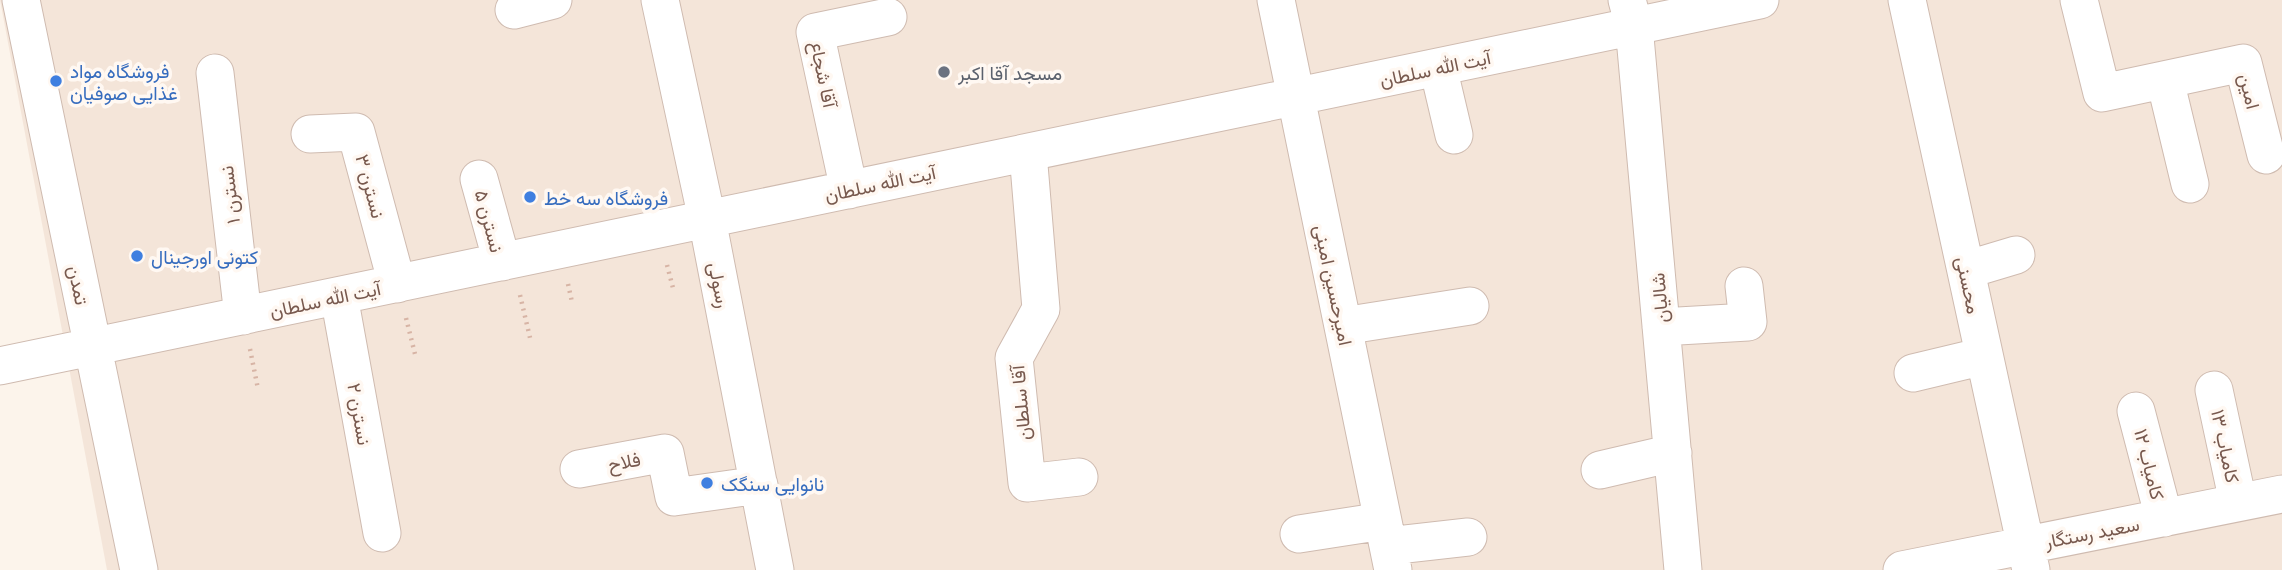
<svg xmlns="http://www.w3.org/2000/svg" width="2282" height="570" viewBox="0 0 2282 570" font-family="'Golos Text',Vazirmatn,sans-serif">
<rect width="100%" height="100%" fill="#fcf4eb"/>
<path fill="#f4e5d9" d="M0 0H2282V570H107Z"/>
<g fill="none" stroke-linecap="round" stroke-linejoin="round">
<defs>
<path id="minor" d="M21 0 139 570
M660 0 707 219 775 570
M1276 0 1393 570
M1627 0 1634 26 1683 570
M1907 0 2031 570
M2079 0 2102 93 2243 63 2266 155
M514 10 553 0
M1438 67 1454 135
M215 73 243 316
M2165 80 2190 184
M310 134 356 132 397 284
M1028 153 1041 309 1014 358 1027 483 1079 477
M479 179 502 262
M849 190 815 32 888 17
M1966 270 2016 255
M339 296 382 533
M1343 326 1470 306
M1661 327 1748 322 1744 286
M0 366 1760 0
M1913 373 1984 356
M2214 390 2238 502
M2136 411 2164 518
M579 469 665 453 674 497 759 485
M1600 470 1673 453
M1299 534 1383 521
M1388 546 1468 537
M1902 570 2282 494"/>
</defs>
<use href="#minor" stroke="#cfbbb0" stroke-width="39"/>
<path stroke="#d7b4a5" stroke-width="4.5" stroke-dasharray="2 5" stroke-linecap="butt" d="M667 265 673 288
M568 284 572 302
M520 295 531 342
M406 318 416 358
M250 349 258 389"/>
<use href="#minor" stroke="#fff" stroke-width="37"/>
</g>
<circle fill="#6b7280" stroke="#fff8f2" stroke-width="2.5" cx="944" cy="72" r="7"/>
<g fill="#3f7fe0" stroke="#fff8f2" stroke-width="2.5">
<circle cx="56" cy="81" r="7"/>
<circle cx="530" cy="197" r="7"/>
<circle cx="137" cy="256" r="7"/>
<circle cx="707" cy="483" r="7"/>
</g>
<g text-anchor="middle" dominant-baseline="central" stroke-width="7" stroke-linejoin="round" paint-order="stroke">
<g font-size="19" fill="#78594e" stroke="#fff8f2">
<text transform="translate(1435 68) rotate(-12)">آیت الله سلطان</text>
<text transform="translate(824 74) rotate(78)">آقا شجاع</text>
<text transform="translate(2250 91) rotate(76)">امین</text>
<text transform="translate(880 183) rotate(-12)">آیت الله سلطان</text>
<text transform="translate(371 186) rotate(75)">نسترن ۳</text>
<text transform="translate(229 195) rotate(-97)">نسترن ۱</text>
<text transform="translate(490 221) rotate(75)">نسترن ۵</text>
<text transform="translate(79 285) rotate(78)">تمدن</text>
<text transform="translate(720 285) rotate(79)">رسولی</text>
<text transform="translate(1334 285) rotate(78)">امیرحسین امینی</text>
<text transform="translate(1969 285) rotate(78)">محسنی</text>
<text transform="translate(1659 298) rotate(-95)">شالیان</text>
<text transform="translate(325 299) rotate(-12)">آیت الله سلطان</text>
<text transform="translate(1020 403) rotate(-95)">آقا سلطان</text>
<text transform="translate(360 414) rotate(80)">نسترن ۲</text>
<text transform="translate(2226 446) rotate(78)">کامیاب ۱۳</text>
<text transform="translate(624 461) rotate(-10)">فلاح</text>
<text transform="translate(2150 464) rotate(76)">کامیاب ۱۲</text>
<text transform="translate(2092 532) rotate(-11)">سعید رستگار</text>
</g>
<g font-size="19" fill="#366cbe" stroke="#fff8f2" text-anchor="start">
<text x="70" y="70">فروشگاه مواد<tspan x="70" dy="22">غذایی صوفیان</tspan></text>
<text x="544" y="197">فروشگاه سه خط</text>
<text x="151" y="256">کتونی اورجینال</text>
<text x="721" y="483">نانوایی سنگک</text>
</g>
<g font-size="19" fill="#5b616d" stroke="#fff8f2" text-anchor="start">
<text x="958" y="72">مسجد آقا اکبر</text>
</g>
</g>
</svg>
